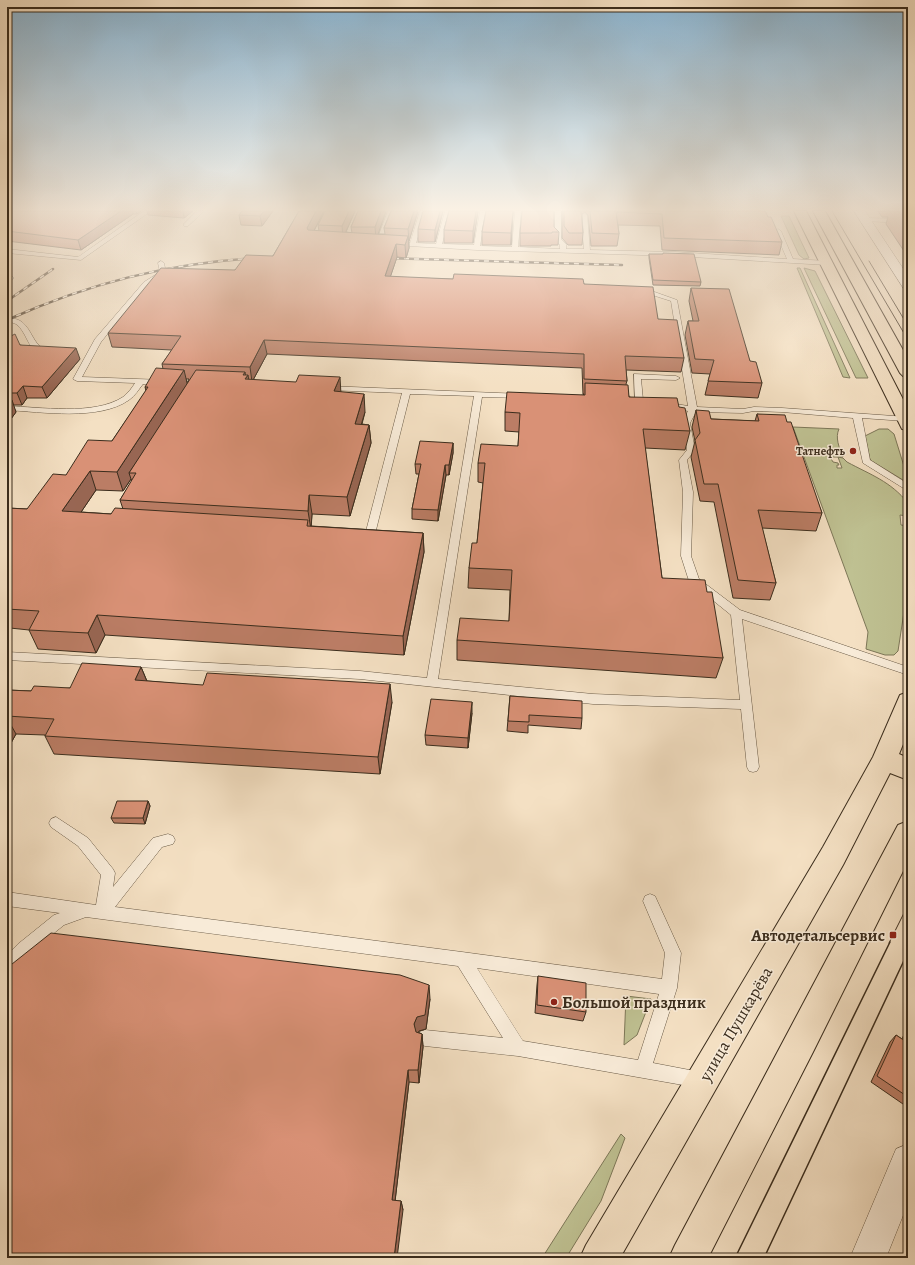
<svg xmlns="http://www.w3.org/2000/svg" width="915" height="1265" viewBox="0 0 915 1265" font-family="Alegreya,serif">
<rect width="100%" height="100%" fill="#f4e0c3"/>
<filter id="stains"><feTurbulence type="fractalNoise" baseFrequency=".005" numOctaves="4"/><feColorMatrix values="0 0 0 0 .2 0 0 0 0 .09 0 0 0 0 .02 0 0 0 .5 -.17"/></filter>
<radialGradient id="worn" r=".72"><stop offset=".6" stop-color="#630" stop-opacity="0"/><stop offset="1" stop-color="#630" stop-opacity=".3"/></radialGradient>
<path fill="#bfc192" stroke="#7d7758" d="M781 216H789L809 258 804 259 799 255Z
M797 268H800L850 378 843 377Z
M804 268 815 271 868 378H856Z
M793 427 839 429C835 437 839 448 843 457H830L833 462 838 463 839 465H837V468H842L838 457 843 458 847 462C871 475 890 481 908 503V516L900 515 901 525 908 526V586L898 651 894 655H885L866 649 868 632Z
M879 429H888L894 434 907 476 903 480 870 460 865 436Z
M626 996 651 999 637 1035 624 1045Z
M621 1134 625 1138 601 1201 566 1258H542Z"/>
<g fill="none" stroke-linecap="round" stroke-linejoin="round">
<defs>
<path id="service" d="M144 211H151L81 260 7 253V249L78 257Z
M197 211H204L188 226H184V224Z
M388 211H394L382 243 377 244 376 243Z
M420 211H426L416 243 436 244 445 211H451L442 244 474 245 480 211H486L480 246 512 247 515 211H521L518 247 560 249V245L555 240V211H561V239L566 244V249H584L581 215 584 213 587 215 590 250 675 252 787 259 775 231 778 229 781 231 793 259 827 261 830 263 827 265 675 256 477 250 392 245V243L394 242 410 243Z
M864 218 908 219V223L862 221 861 220Z
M161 261 164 263 166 273 148 284 101 342 82 377 164 380H167V384H143C139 389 135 396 129 400 99 421 42 412 7 410V406C40 407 94 416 123 397 128 393 132 388 135 383L77 381 73 379 95 339 144 282 160 272 158 263Z
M11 276 14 278 7 282V277Z
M640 289 649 290 677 300 697 407 743 409 754 407 782 408 908 417V421H905L862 418 870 460 908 484V491L863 463 853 418 782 412 754 411 743 413 696 412 690 423 695 450 687 460 693 492 691 556 699 579 740 610 908 667V675L742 619 759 767 757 771 753 772 749 771 747 767 741 709 593 704 360 679 7 660V652L360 671 427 678 474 396 410 394 374 538 372 540 363 541 358 538 360 536 365 535 402 393 327 390 323 388 327 386 522 394 526 396 525 398 482 397 438 679 593 694 740 700 731 615 689 581 681 556 683 492 679 460 687 450 682 423 688 411 664 406 660 404 664 402 688 406 671 301 646 293 638 292 637 291Z
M7 317C12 318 18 319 22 322 33 331 33 346 48 351V355C29 358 28 332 16 324 14 323 10 322 7 321Z
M634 374 676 376 680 378 676 380 641 379 643 400 639 402 635 400Z
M56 817 88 838 113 869 115 873 113 887 153 838 168 834 173 836 175 840 173 844 162 847 115 907 462 952 662 979 665 953 643 901 645 896 650 894 655 896 681 953 677 988 653 1063 700 1072 706 1074 708 1080 706 1086 700 1088 518 1056 425 1046 419 1044 417 1038 419 1032 425 1030 503 1038 458 966 86 917 64 925 28 954 12 971 7 973V955L18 944 54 915 60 913 7 906V892L96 905 101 875 78 846 51 827 49 823 51 819ZM477 968 659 994 638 1060 523 1041Z"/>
<path id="minor" d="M854 211H865L908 276V290L904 289Z
M908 1144V1203L886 1258H850L896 1149Z"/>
<path id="primary" d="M794 211H806L908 409V430L902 429 900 425Z
M813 211H825L908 359V378L903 376 900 373Z
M908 692V732L899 754 908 758V780L890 773 843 865 620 1258H580L586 1245 823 847 873 757 900 695Z
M908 821V861L813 1052 708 1258H669L675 1245 898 825Z"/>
</defs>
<use href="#service" stroke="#695a46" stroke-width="1"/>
<use href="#minor" stroke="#695a46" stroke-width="1"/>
<use href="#primary" stroke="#3b2d1d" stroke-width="2"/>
<use href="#service" fill="#f8ebd8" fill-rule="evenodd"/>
<use href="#minor" fill="#f8ebd8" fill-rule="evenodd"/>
<use href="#primary" fill="#f4e0c3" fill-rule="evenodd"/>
<path stroke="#3b2d1d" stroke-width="1" d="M832 211 908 340
M869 261 908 326
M889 943 908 905"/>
<path stroke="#3b2d1d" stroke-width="1.5" d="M735 1258 890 942
M764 1258 908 952"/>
<defs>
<path id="rail" d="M384 258 622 265
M7 301 53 269
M7 320C90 283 165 264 255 258"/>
</defs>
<use href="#rail" stroke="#3b2d1d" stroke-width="2.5"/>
<use href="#rail" stroke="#f8ebd8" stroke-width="1.5" stroke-dasharray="5" stroke-linecap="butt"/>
</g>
<path fill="#bb7d65" stroke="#3b2d1d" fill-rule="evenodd" d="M7 211H141L137 214H133L81 250 7 241Z
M147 211H193L184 218 148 215Z
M273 211 262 226 241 225 239 215Z
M299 211H324L314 231H319L318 225 325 211H355L346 232 352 233 351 227 358 211H386L378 234H385L384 228 391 211H418L409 241V248L406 258 397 257 390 277 584 284 658 319 684 358 681 372 626 370 627 381 626 384 629 397 679 407 690 431 685 450 645 448 662 578 707 592 723 658 716 678 457 660V640L509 621 510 590 468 588 469 568 477 543 483 483 478 482V463L518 446 519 432 505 431V412L583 395 584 394H583L582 368 267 354 253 380 341 392 365 412 362 424 369 425 371 443 350 516 312 514 311 526 423 533 424 552 404 655 105 635 96 653 38 649 29 630 10 628 7 633V508L27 509 66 475 112 441 146 391 145 387 163 369 162 364 172 350 112 347 108 333 235 270 273 256ZM186 379H189L187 383ZM131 479 132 481 120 500 123 509 111 514 81 512 96 490 123 491Z
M443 211 435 242H418V229Z
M449 211H478L473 243H444V230Z
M486 211H513L511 245H482V232Z
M562 211H765L768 217 782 242 779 255 662 250 660 226 618 225 619 234 617 246H591L588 215 585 212 582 214 583 233 582 245H568L562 238Z
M878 211H908V257L886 224 888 217H882Z
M554 227 559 232 558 245H551V246H520V233Z
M649 254 701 282 700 286 653 285 649 258Z
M691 288 750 361 762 383 758 398 705 395 710 374 692 373 685 335 688 321H693L689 301Z
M7 338 20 345 80 359 47 398H27L22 405H13L16 412 8 423H7Z
M696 410 711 419 755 421 757 414 787 422 822 513 816 531 762 528 776 583 770 600 733 598 714 502 700 501 691 457 695 441 692 427Z
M453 443V453L449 475H446L438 521 412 519V509L419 474H416L415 464Z
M141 667 147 681 392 702 380 774 54 754 45 736V735L16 734 7 750V690L31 691 70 688Z
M510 696 582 718 581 729 528 725V733L507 731Z
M472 713 468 748 426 745 425 735Z
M148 801 150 806 145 824 114 823 111 818Z
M538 976 586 1012 583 1021 535 1013 537 985Z
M430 999 426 1029 419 1031 418 1032 422 1034 423 1047 419 1083 409 1082 395 1201H401L403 1210 7 1258Z
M908 1025V1100L903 1104 871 1082 890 1042 896 1035 902 1039Z"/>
<path fill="#986653" stroke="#3b2d1d" d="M121 211H133V214L81 250 78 240Z
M136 211H141L137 214Z
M183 211H193L184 218Z
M264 211H273L262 226 260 216Z
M316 211H324L309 240 307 228Z
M349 211H355L343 238 342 226Z
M381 211H386L376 240 375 227Z
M414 211H418L409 241 408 229Z
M440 211H443L435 242V230Z
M476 211H478L473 243V231Z
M513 211 511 245V233Z
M408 236 409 248 406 258 405 245Z
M396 244 397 257 386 290 385 276Z
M264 340 267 354 252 382 250 367Z
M76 348 80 359 47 398 42 387Z
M184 370 188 387 129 473 131 479 123 491 117 472Z
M245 372 246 378 248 375 251 393 243 375Z
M340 377 341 395 334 391Z
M23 386 27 398 22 405 17 393Z
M364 394 365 412 356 442 355 424Z
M12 400 16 412 8 423 7 421V406Z
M369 425 371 443 350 516 347 497Z
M453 443V453L449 475V465Z
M445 465 446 475 438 521V510Z
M90 471 96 490 69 530 62 511Z
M309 495 312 514 311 530 308 511Z
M423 533 424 552 404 655 403 636Z
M97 615 105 635 96 653 88 633Z
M7 622 10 628 7 633Z
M141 667 148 684 135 680Z
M390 684 392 702 380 774 378 757Z
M472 702V713L468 748V738Z
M7 718 16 734 7 750Z
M148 801 150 806 145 824 143 818Z
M429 985 430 999 426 1029 419 1031 416 1038 414 1024Z
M422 1034 423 1047 419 1083 418 1070Z
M408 1070 409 1082 394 1210 392 1200Z
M401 1201 403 1210 397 1258H394Z"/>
<path fill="#d99176" stroke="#3b2d1d" d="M7 211H121L78 240 7 231Z
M242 211H264L260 216 239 215Z
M299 211H316L307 228 308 230 408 236 405 245 396 244 385 276 453 279 454 274 583 279 584 284 653 287 658 319 677 320 684 358 625 356 627 381 584 379V354L264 340 250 367 162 364 181 336 108 333 161 268 235 270 246 255 273 256Z
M325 211H349L342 226 318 225Z
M358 211H381L375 227H351Z
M391 211H414L408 229 384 228Z
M423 211H440L435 230 418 229Z
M449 211H476L473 231 444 230Z
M486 211H513L511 233 482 232Z
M522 211H554V227L559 232H552V233H520Z
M564 211H581L583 233H569L564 226Z
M590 211H765L768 217H771L782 242 664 238 662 214 616 212 619 234 592 233Z
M900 211H908V223Z
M663 253 694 254 701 282 653 280 649 254H663Z
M691 288 729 289 750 361 756 362 762 383 708 381 714 360 695 359 688 321H699Z
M15 334 20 345 76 348 42 387 23 386 17 393H7V338Z
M156 368 184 370 117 472 90 471 62 511 111 514 115 508 308 520 307 526 423 533 403 636 97 615 88 633 29 630 39 611 7 609V508L27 509 53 474 66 475 88 440 112 441 148 387H145Z
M196 370 245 372 243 375H248L245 379 296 382 299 375 340 377 334 391 364 394 355 424 369 425 347 497 309 495 308 511 120 500 136 473H129Z
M585 383 628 385 629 397 677 398 679 407 685 408 690 431 643 429 662 578 705 580 707 592H712L723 658 457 640 460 618 509 621 512 570 469 568 472 543H477L485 463H478L481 444 518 446 520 413 505 412 507 392 585 395Z
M7 400H12L7 406Z
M696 410 709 411 711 419 759 421 757 414 785 415 787 422H791L822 513 758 510 776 583 738 580 718 484H704L695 440 700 433Z
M420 441 453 443 449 465H445L438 510 412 509 421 464H415Z
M82 663 141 667 135 680 203 685 207 673 390 684 378 757 45 736 54 719 7 716V690L31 691 34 686 70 688Z
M510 696 582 701V718L529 715V722L508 721Z
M431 699 472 702 468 738 425 735Z
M117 801H148L143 818H111Z
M51 933 400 975 429 985 425 1015 417 1017 414 1024 416 1032 422 1034 418 1070H408L392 1200 401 1201 394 1258H7V968Z
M538 976 586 983V1012L537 1005Z
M908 1034V1097L877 1076 896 1035 905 1041Z"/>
<linearGradient id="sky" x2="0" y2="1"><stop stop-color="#8ab7d6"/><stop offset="0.54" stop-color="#faf1e4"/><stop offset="1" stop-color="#faf1e4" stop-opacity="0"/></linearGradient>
<rect width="915" height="388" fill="url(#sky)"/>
<g fill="#8f2418" stroke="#f8ebd8" stroke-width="1.5">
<circle cx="853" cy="451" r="4"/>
<rect x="889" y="931" width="8" height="8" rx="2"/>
<circle cx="554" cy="1002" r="4"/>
</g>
<g text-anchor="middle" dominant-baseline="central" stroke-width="3" stroke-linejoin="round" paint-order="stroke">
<g font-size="12" font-weight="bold" fill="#3b2d1d" stroke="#f8ebd8" text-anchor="end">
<text x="845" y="451">Татнефть</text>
</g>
<g font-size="17" font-weight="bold" fill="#3b2d1d" stroke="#f8ebd8" text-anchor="end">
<text x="885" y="935">Автодетальсервис</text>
<text x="562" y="1002" text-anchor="start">Большой праздник</text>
</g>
<g font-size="17" fill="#3b2d1d" stroke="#f8ebd8">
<text transform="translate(736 1024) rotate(-60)">улица Пушкарёва</text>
</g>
</g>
<rect width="915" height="1265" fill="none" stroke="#f4e0c3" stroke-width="24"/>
<rect x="8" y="8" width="899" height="1249" fill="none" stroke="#3b2d1d" stroke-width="2"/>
<rect x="12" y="12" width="891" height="1241" fill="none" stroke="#3b2d1d"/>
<rect width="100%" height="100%" filter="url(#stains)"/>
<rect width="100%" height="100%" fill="url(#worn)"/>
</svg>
